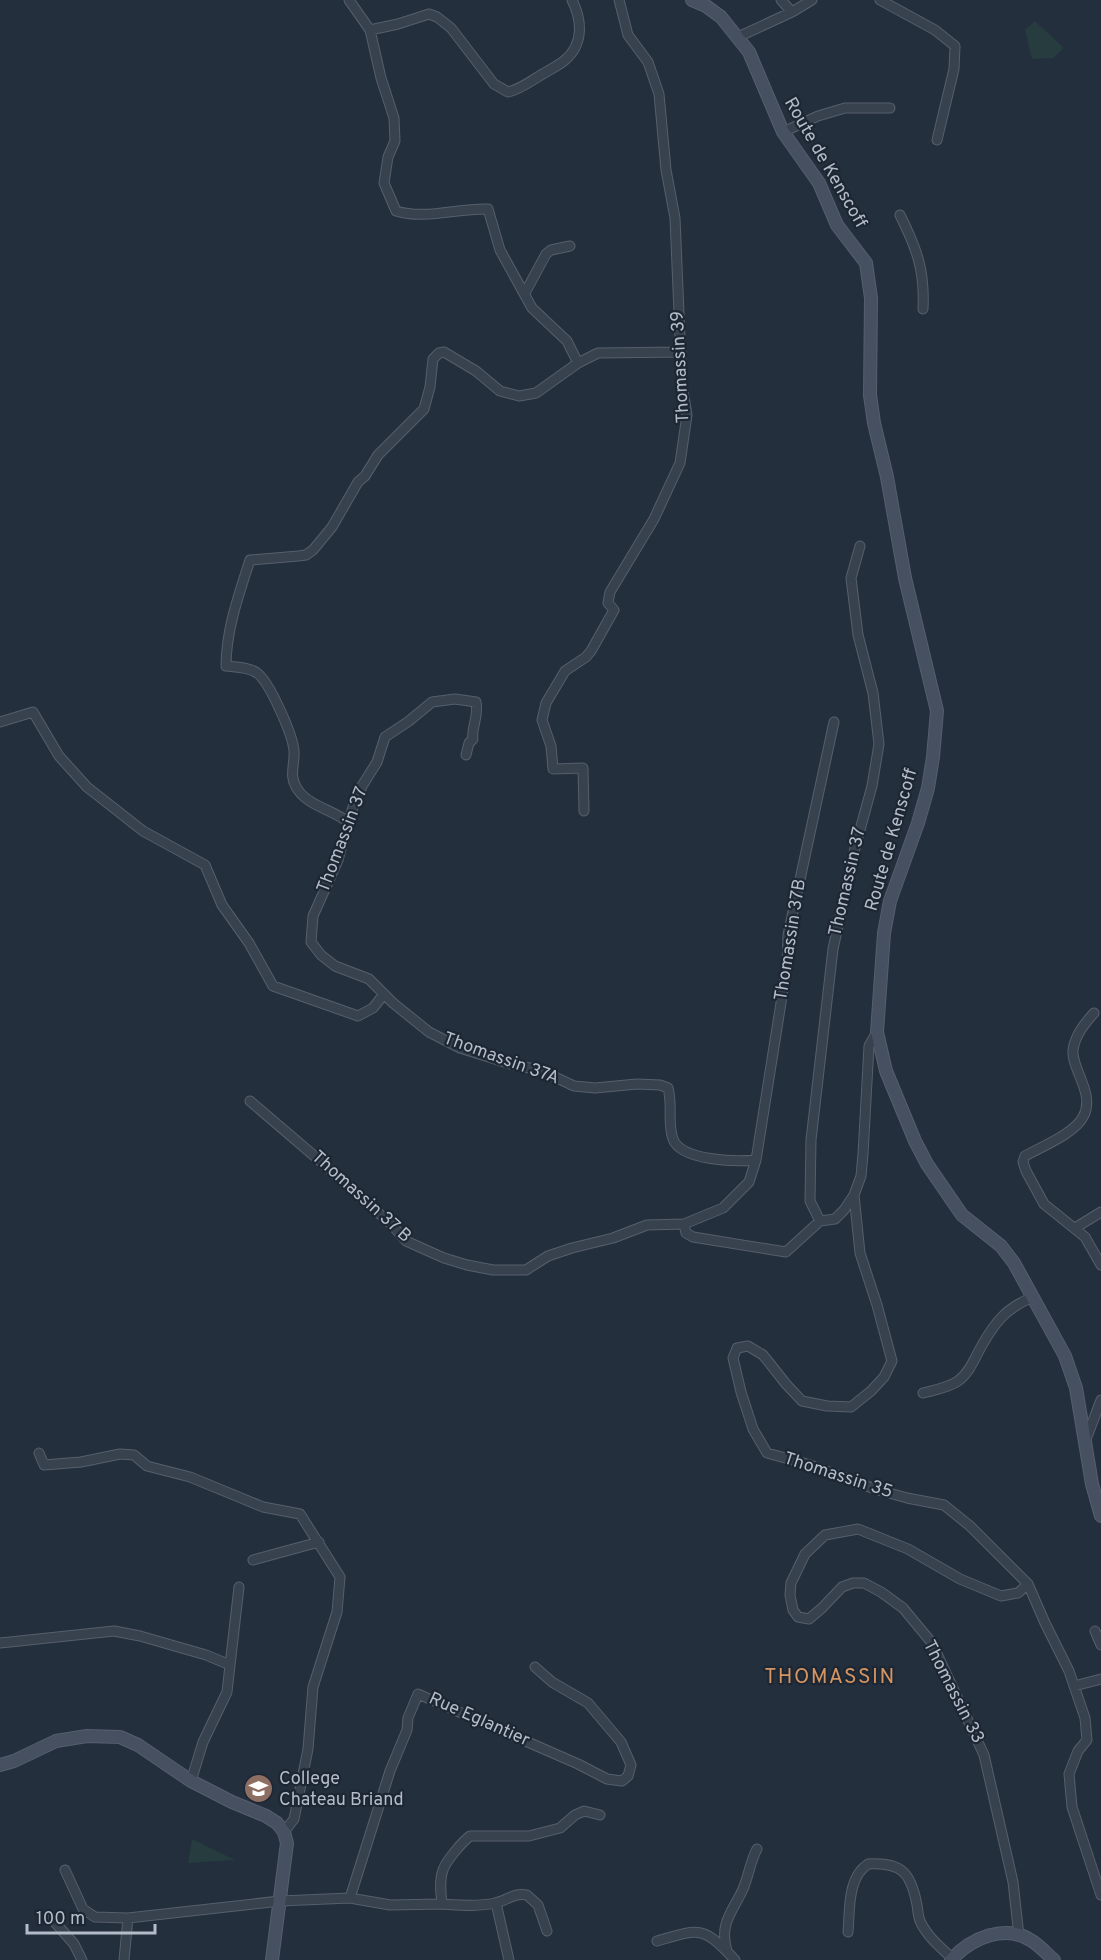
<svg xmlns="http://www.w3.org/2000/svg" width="1101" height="1960" viewBox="0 0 1101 1960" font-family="Overpass,sans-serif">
<rect width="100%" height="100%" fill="#242f3e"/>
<path fill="#263c3f" d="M1035 21 1064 48 1053 58 1032 59 1025 30Z
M192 1839 235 1860 188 1863Z"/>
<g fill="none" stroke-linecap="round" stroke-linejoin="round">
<defs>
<path id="street" d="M349 0 370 30 398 24 429 14 437 17 451 28 494 84 508 92C521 89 529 82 541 75 549 70 558 66 565 60 584 44 582 20 572 0
M781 0 792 12
M880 0 935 30 955 46 954 69 937 140
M370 30 381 78 394 118 395 141 388 157 384 183 396 211C425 220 458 208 488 209L500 250 532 308 567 341 578 363
M738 37 792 12 812 0
M783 132 818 116 845 108H890
M900 215C917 249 925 271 923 309
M525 293 546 254 551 250 570 246
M0 722 33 712 59 756 87 787 143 831 205 865 222 905 249 943 273 986 358 1016 373 1008 384 994
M466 755 469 743 473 739C471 726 479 719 476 702L455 699 432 702 409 721 385 737 377 762 362 786 353 807 338 860 313 916 311 942 321 955 335 966 369 979 393 1003 429 1032 460 1048 514 1065 540 1070 574 1086 595 1088 637 1084 660 1085 668 1088C673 1106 667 1122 673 1139 681 1161 737 1162 756 1160L749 1182 723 1208 684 1224
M584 811 583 768 553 769 551 746 542 720 546 703 565 671 586 657 591 651 614 610 608 603 610 592 654 519 680 463 687 415 682 385 675 218 666 170 659 94 648 62 628 35 619 0
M348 822C333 810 309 806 298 790 288 776 295 766 294 751 293 735 269 681 257 673 249 667 235 667 226 666 226 630 239 594 250 560L298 556 306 555 313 550 332 527 358 482 365 476 378 455 424 409 430 387 433 359 439 353 444 352 476 371 500 391 519 396 536 393 578 363 598 353 681 352
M1094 1013C1085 1023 1075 1035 1073 1050 1071 1069 1096 1094 1083 1117 1075 1133 1041 1147 1025 1156L1023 1162 1026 1171 1044 1204 1085 1237 1101 1265
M250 1101 319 1160 392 1225 406 1241 444 1258 467 1265 493 1270H526L548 1256 572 1248 613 1238 647 1225 684 1224 686 1233 693 1237 786 1252 820 1221 835 1219 844 1210 854 1195 861 1176 863 1154 869 1046 877 1032
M756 1160 787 965 788 935 834 722
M854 1195 860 1253 877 1305 892 1361 884 1377 871 1391 851 1407 827 1406 802 1401 786 1384 763 1355 748 1346 737 1348 733 1358 741 1392 753 1429 767 1453 807 1464 875 1489 907 1498 944 1505 970 1526 1028 1584 1045 1623 1069 1671 1085 1718 1087 1740 1078 1751 1069 1774 1072 1807 1101 1895
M820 1221 810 1201 811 1140 833 949 855 848 872 786 879 744 873 693 858 635 851 578 860 546
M1075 1228 1101 1212
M923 1393C934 1390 948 1388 958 1381 969 1373 974 1360 981 1347 995 1322 1006 1308 1033 1297
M1085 1442 1101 1400
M39 1453 44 1465 81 1462 120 1454 134 1455 147 1466 190 1477 263 1507 300 1514 340 1577 337 1612 313 1687 308 1749 294 1819 284 1832
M253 1560 319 1542
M1095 1631 1101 1645
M0 1643 114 1631 140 1636 206 1655 230 1665 227 1692 203 1742 191 1781
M230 1665 239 1587
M1074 1686 1101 1679
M65 1870 83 1909 95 1917 128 1918 280 1901 350 1898 390 1771 407 1730 408 1718 418 1694 578 1764 607 1779 622 1781 628 1776 631 1765 621 1742 588 1703 552 1682 535 1667
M350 1898 390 1905 442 1904C441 1894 439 1881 443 1870 446 1861 462 1842 470 1836H529L560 1828 575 1815 584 1811 600 1815
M496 1903 509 1960
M442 1904C459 1905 478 1907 495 1903 506 1901 515 1892 527 1895L538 1905 547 1931
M52 1919 74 1944 82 1960
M848 1932C850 1910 847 1878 868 1864 902 1862 911 1873 917 1905 918 1911 918 1918 921 1923 928 1937 941 1948 952 1958
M1019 1936 1013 1882 984 1755 932 1643 903 1608 881 1592 864 1583H853L842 1587 822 1608 809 1619 798 1617 793 1610 790 1595 791 1583 805 1554 825 1535 858 1529 908 1549 960 1579 1001 1596 1018 1593 1028 1584
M657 1941C701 1928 703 1926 735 1960
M727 1951C719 1923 732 1913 743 1889 749 1875 750 1862 757 1849
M124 1960 128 1918"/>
<path id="secondary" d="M692 0 706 6 721 17 749 52 783 132 819 183 837 225 866 263 871 298 870 395 874 423 887 477 905 578 937 711 933 757 928 788 918 823 890 901 884 933 877 1032 886 1071 915 1141 927 1164 962 1215 1001 1246 1014 1263 1065 1356 1076 1388 1092 1484 1101 1516
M0 1765 14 1761 56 1741 87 1736 120 1737 138 1745 191 1781 232 1802 266 1816 277 1823 284 1832 287 1843 272 1960
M951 1960C971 1938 1005 1923 1032 1941 1040 1946 1047 1954 1054 1960"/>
</defs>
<use href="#street" stroke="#565f6c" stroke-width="11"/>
<use href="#secondary" stroke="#565f6c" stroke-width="14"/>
<use href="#street" stroke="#38414e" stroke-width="9"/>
<use href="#secondary" stroke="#465061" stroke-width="12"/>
</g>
<defs>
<symbol id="school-disc" viewBox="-11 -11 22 22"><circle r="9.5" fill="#8d6e63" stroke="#1d2633"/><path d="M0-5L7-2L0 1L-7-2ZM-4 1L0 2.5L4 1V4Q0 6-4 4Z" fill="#fff"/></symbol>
</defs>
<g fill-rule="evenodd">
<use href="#school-disc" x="242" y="1772" width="33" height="33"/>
</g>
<g text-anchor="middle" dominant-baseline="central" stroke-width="4.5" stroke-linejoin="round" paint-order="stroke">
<g font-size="18" fill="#b4bcc9" stroke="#1d2633">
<text transform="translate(825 163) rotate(60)">Route de Kenscoff</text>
<text transform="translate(681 367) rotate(-93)">Thomassin 39</text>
<text transform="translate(343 840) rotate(-69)">Thomassin 37</text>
<text transform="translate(892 840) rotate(-74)">Route de Kenscoff</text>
<text transform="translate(848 882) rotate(-77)">Thomassin 37</text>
<text transform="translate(791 940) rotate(-81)">Thomassin 37B</text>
<text transform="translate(501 1059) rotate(20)">Thomassin 37A</text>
<text transform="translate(361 1197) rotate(42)">Thomassin 37 B</text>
<text transform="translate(838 1476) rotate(18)">Thomassin 35</text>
<text transform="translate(953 1692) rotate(63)">Thomassin 33</text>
<text transform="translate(479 1720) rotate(24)">Rue Eglantier</text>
</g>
<g font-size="18" fill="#b4bcc9" stroke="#1d2633" text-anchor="start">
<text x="279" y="1779">College<tspan x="279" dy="21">Chateau Briand</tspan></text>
</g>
<g font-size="21" letter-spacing="1.5" fill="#d59563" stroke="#1d2633">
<text x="830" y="1677">THOMASSIN</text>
</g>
</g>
<path d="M27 1924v9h128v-9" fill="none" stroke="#b4bcc9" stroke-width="3"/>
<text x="36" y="1924" font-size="18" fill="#b4bcc9" stroke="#1d2633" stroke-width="4.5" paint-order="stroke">100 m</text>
</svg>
